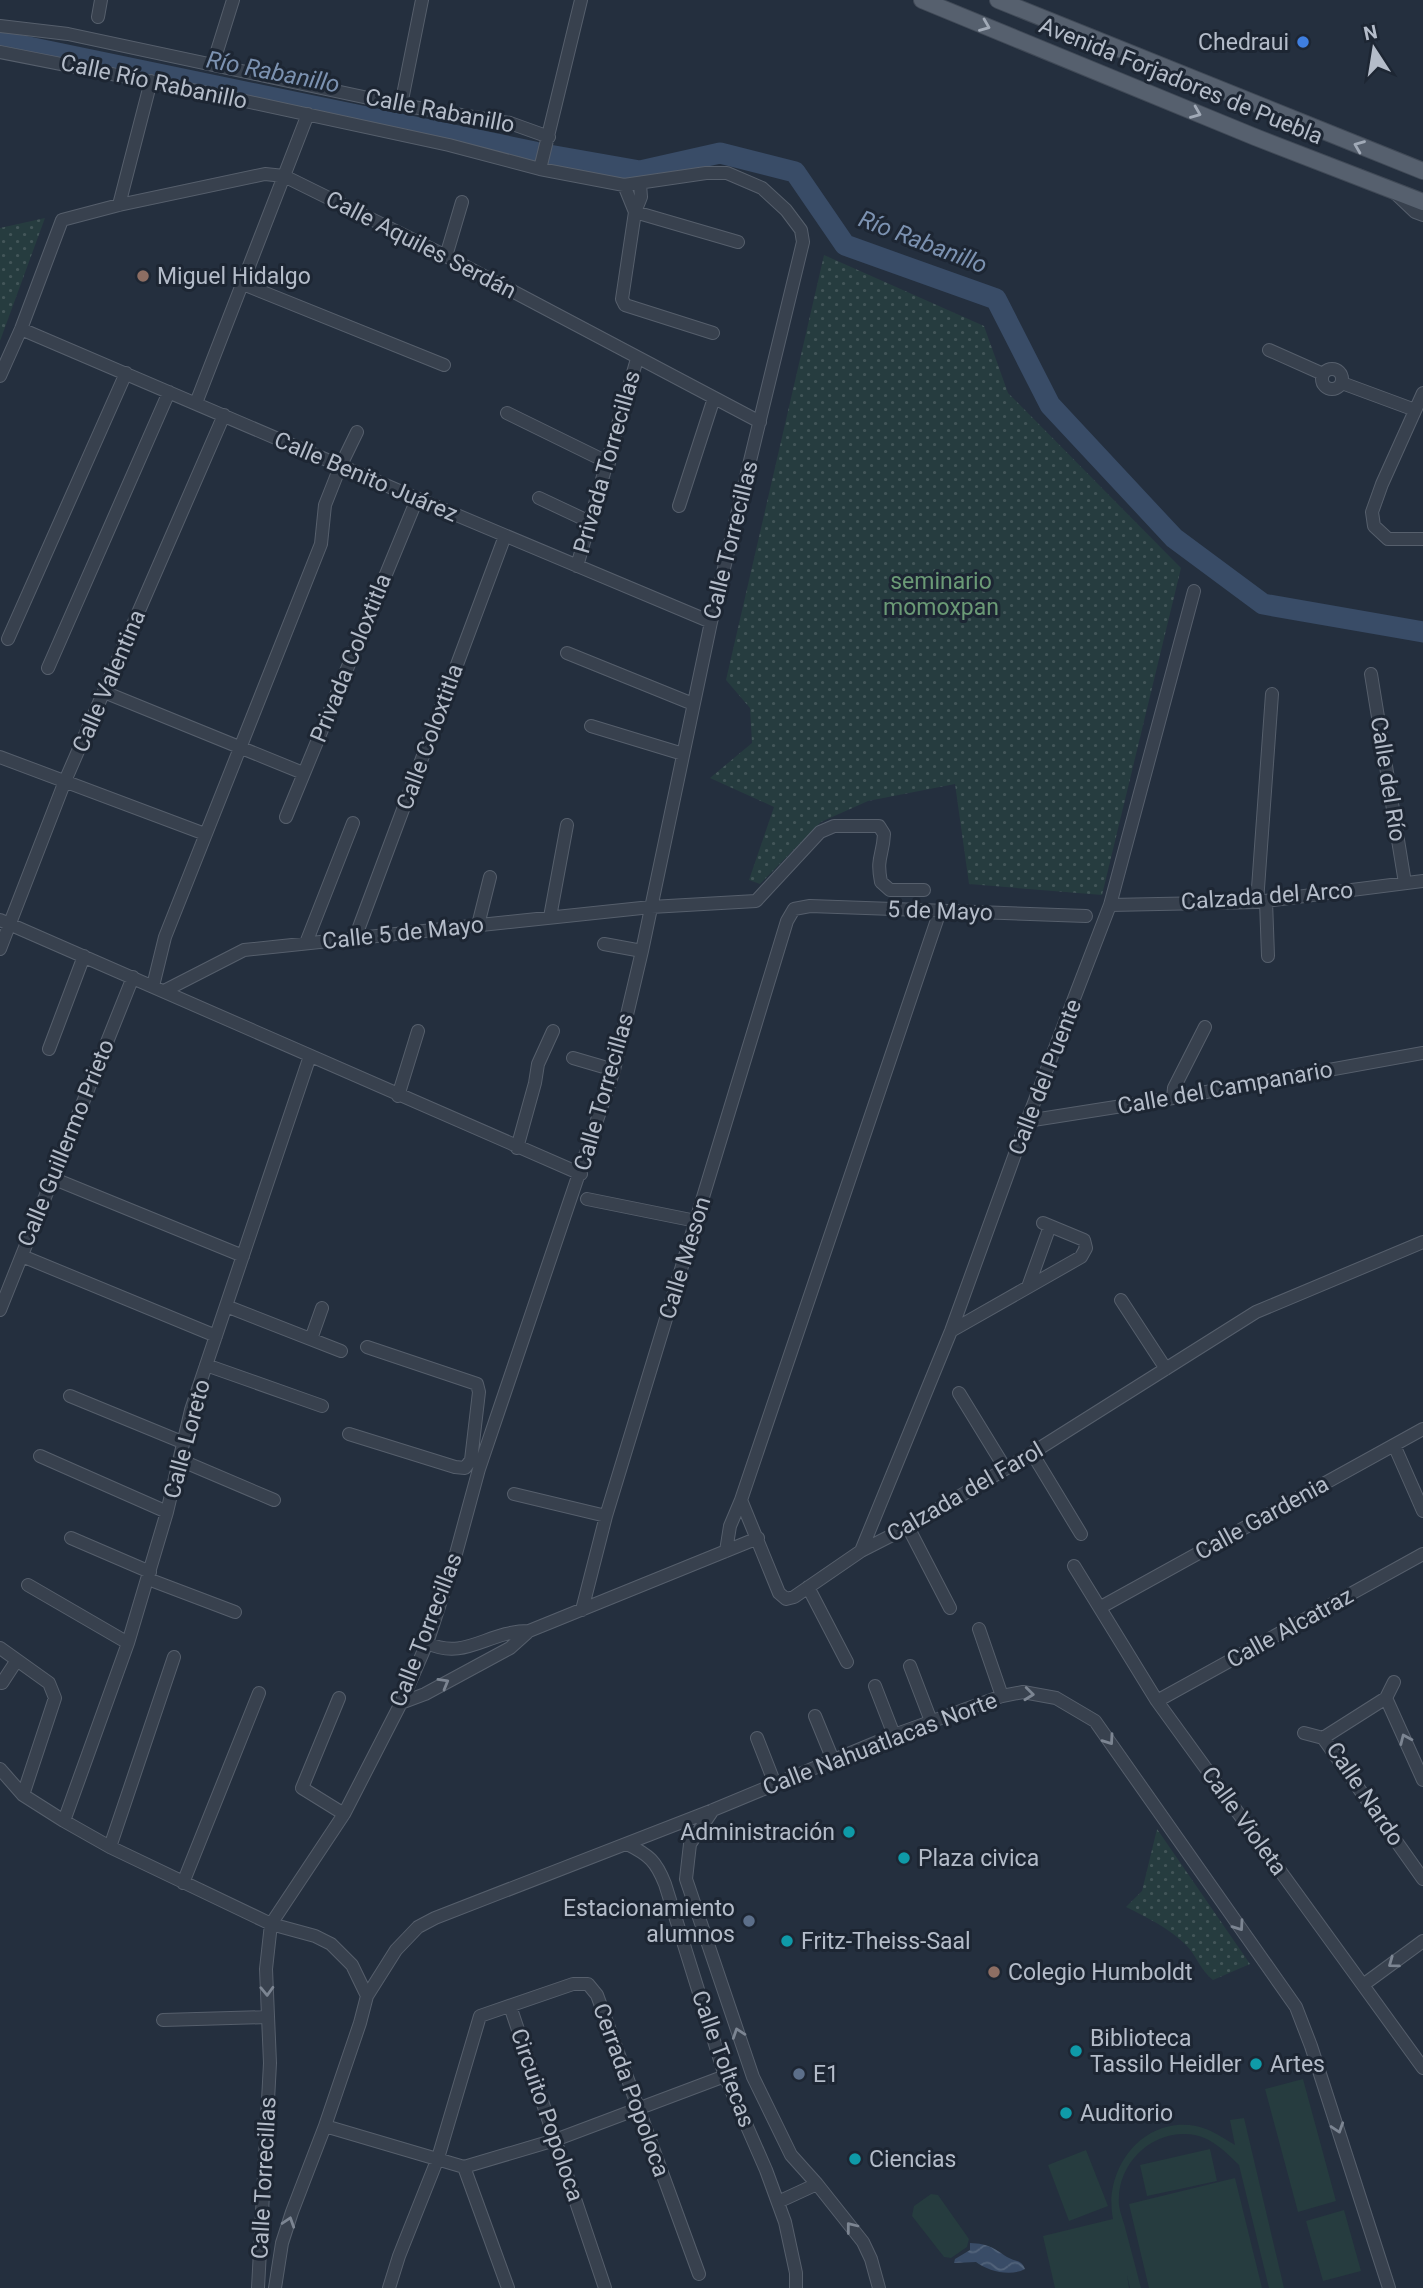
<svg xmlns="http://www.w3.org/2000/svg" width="1423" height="2288" viewBox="0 0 1423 2288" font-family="Roboto,sans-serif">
<defs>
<pattern id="park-dots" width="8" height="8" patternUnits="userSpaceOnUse" patternTransform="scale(1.75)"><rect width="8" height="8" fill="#263c3f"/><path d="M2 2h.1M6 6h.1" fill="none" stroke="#435659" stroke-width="1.8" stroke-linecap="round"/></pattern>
<pattern id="water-waves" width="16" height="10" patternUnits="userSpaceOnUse" patternTransform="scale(1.75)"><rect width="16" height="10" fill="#394c67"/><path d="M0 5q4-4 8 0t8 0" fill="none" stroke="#53647b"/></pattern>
</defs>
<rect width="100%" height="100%" fill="#242f3e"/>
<path fill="#263c3f" d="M1303 2079 1336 2201 1298 2212 1265 2089Z
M1244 2118 1284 2288H1269L1239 2165C1227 2153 1212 2138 1195 2135 1153 2128 1116 2163 1119 2205 1120 2213 1124 2222 1126 2231 1131 2250 1136 2269 1141 2288H1130L1127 2275 1129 2288H1055L1043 2236 1113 2219C1103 2170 1142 2116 1196 2126 1211 2129 1223 2138 1235 2145L1230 2120Z
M1210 2149 1217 2181 1147 2196 1140 2165Z
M1086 2150 1108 2206 1069 2221 1048 2165Z
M1235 2178 1262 2288H1149L1129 2204Z
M931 2194 938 2195 969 2239 967 2247 951 2258 944 2257 912 2216 914 2206Z
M1344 2210 1361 2271 1323 2281 1306 2221Z"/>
<path fill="url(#park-dots)" d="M45 218 0 341V228Z
M824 255 984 326 1008 393 1181 568 1102 895 969 884 955 784 868 801 821 822 760 884 749 880 774 807 710 778 752 743 750 708 726 680Z
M1157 1829 1250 1964 1213 1980C1200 1970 1197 1956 1186 1945 1169 1928 1148 1918 1126 1907L1142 1891Z"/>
<path fill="url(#water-waves)" d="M970 2243C989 2244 992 2247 1007 2257 1015 2262 1021 2259 1025 2269 1010 2277 988 2271 976 2262L954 2263 955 2259 970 2250Z"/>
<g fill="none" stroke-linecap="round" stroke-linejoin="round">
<path stroke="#394c67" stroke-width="21" d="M0 43 14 44 535 152
M549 155 640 171 720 153 795 172 845 245 996 299 1050 405 1174 538 1263 604 1423 632"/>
<defs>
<path id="minor" d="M98 17 101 0
M0 26 68 34 401 105 510 123 549 137
M0 52 213 94 449 145 540 169 624 185 706 173H727L762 188 786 210 801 230 803 242 711 622 642 951 614 1070 479 1469 454 1561 427 1643 401 1703 344 1814 271 1924 266 1969 270 2063 258 2288
M213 64 233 0
M401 105 422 0
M540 169 581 0
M640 184 641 197 635 212 622 299 625 305 713 333
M624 185 635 212 738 242
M1396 194 1415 212 1423 215
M119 205 151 81
M446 256 462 202
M243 284 444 365
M21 329C251 428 480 526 711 622
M1269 350 1323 374
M1322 379a10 10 0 1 1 20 0a10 10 0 1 1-20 0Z
M0 376 21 329 62 220 119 205 265 174 284 176 446 256 760 422
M1342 383 1415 410
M1423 393 1382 484 1372 512 1374 526 1388 539H1423
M196 403 308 114
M507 413 609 463
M539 498 590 522
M679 506 714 398
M577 566 637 359
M8 639 126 373
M567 653 693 704
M48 668 169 392
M1371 674 1405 883
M104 692 303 773
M591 726 683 754
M0 757 205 834
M286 817 417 499
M1266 901 1268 956
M1257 902 1272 694
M1110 905 1257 902 1423 881
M940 911 741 1500 779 1593 786 1599 794 1597 861 1551 908 1527 1032 1453 1256 1312 1423 1242
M550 917 567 825
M0 920 581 1174
M478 925 490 877
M355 938 505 536
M306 943 353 823
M604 944 642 951
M0 949 65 781 224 415
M153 986 165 937 321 544 325 505 340 467 357 432
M164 991 244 950 651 907 756 901 820 832 834 826H879L884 834C883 856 876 857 881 882L890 890H924
M49 1049 84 956
M573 1058 614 1070
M398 1096 418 1031
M1173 1098 1174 1088 1205 1027
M1027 1121 1173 1098 1423 1053
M517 1148 535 1083 538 1064 553 1031
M52 1178 243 1256
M587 1199 696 1221
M22 1256 216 1336
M1028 1287 1050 1226
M1121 1300 1166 1369
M226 1306 341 1351
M0 1310 133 977
M951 1331 1081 1257 1086 1248 1084 1240 1043 1223
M311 1339 322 1308
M206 1365 322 1406
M959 1393 1005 1468
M70 1396 182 1442
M349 1434 455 1467 465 1468 471 1460 479 1392 477 1384 367 1347
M1394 1445 1423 1511
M1032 1453 1081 1534
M40 1456 167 1512
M180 1460 274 1500
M514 1494 606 1516
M908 1527 950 1608
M71 1538 150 1572
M726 1551 730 1526 741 1500
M861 1551 951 1331 1027 1121 1110 905 1194 591
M1074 1566 1157 1701 1423 2068
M148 1579 235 1612
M28 1585 128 1643
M808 1587 847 1662
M1101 1607 1423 1429
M582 1610 606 1516 787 921 794 909 810 906 1086 916
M979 1629 1002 1696
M427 1643C466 1661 487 1631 529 1631L758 1538
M0 1648 49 1683 55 1698 23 1795
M910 1666 931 1721
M2 1683 17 1660
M875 1686 894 1735
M339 1698 302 1788 344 1814
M1386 1698 1423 1780
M1386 1698 1394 1682
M1157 1701 1423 1554
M401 1703 425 1694 510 1648 529 1631
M815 1716 833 1760
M1304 1733 1323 1738
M757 1738 775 1784
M1323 1738 1423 1879
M1323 1738 1386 1698
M0 1769 23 1795 64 1821 110 1847 271 1924 315 1936 331 1944 352 1965 367 1996
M713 1810 690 1844 686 1879 753 2077 791 2155 817 2184 863 2242 871 2259 879 2288
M64 1821 128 1643 167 1512 191 1410 310 1056
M627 1844C649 1855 656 1861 665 1884L725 2076 766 2170 785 2222 796 2273V2288
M110 1847 174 1657
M183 1883 259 1693
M1363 1985 1423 1941
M510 2006 605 2288
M163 2020 268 2017
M325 2126 464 2167 555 2140 725 2076
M464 2167 508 2288
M778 2202 817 2184
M275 2288 282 2243 292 2212 325 2126 360 2023 367 1996 396 1950 418 1927 435 1918 713 1810 894 1735 1002 1696 1023 1692 1056 1698 1095 1721 1296 2007 1311 2046 1389 2288
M389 2288 399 2256 438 2158 480 2016 573 1984H588L597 1995 699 2274"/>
<path id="major" d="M922 0 1255 137 1423 202
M998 0 1423 171"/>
</defs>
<use href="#minor" stroke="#565f6c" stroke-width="14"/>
<use href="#major" stroke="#414a57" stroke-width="18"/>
<use href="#minor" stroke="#38414e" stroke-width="12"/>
<use href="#major" stroke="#56606e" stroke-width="16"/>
</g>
<defs><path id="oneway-chevron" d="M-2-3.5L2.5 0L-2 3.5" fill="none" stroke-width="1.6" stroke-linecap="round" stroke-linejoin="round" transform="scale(1.75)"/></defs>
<g stroke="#a1aab7">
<use href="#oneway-chevron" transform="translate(985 26) rotate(22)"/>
<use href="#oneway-chevron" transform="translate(1196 113) rotate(22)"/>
<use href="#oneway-chevron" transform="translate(1359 146) rotate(-158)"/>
</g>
<g stroke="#7c8592">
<use href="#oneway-chevron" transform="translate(444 1683) rotate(-30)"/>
<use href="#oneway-chevron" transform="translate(1029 1694) rotate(6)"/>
<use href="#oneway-chevron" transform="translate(1405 1739) rotate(-114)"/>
<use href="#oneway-chevron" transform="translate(1109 1740) rotate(55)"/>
<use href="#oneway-chevron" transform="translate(1239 1926) rotate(55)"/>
<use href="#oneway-chevron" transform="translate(1393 1963) rotate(144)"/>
<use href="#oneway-chevron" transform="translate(267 1991) rotate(88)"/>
<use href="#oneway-chevron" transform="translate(738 2033) rotate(-109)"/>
<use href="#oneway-chevron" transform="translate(1338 2128) rotate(72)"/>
<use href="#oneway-chevron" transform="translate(289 2222) rotate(-72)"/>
<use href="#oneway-chevron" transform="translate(851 2227) rotate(-128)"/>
</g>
<circle fill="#3f7fe0" stroke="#1d2633" stroke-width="2.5" cx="1303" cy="42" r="7"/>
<g fill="#8d6e63" stroke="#1d2633" stroke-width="2.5">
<circle cx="143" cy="276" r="7"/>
<circle cx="994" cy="1972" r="7"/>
</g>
<g fill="#0f9aa8" stroke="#1d2633" stroke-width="2.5">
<circle cx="849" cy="1832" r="7"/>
<circle cx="904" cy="1858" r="7"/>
<circle cx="787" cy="1941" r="7"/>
<circle cx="1076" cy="2051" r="7"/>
<circle cx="1256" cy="2064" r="7"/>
<circle cx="1066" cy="2113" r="7"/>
<circle cx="855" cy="2159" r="7"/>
</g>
<g fill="#5c6f8a" stroke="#1d2633" stroke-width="2.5">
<circle cx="749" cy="1921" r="7"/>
<circle cx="799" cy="2074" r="7"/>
</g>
<g text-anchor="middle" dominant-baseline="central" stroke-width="6" stroke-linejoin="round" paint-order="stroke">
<g font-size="23" fill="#b4bcc9" stroke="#1d2633" text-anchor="start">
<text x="1289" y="42" text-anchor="end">Chedraui</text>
<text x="157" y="276">Miguel Hidalgo</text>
<text x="835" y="1832" text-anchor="end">Administración</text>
<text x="918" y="1858">Plaza civica</text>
<text x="735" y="1908" text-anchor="end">Estacionamiento<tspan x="735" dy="26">alumnos</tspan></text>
<text x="801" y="1941">Fritz-Theiss-Saal</text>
<text x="1008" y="1972">Colegio Humboldt</text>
<text x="1090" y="2038">Biblioteca<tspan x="1090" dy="26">Tassilo Heidler</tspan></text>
<text x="1270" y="2064">Artes</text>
<text x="813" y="2074">E1</text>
<text x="1080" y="2113">Auditorio</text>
<text x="869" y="2159">Ciencias</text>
</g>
<g font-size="23" fill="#b4bcc9" stroke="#1d2633">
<text transform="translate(1181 81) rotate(22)">Avenida Forjadores de Puebla</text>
<text transform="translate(154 82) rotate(12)">Calle Río Rabanillo</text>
<text transform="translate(440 111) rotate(11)">Calle Rabanillo</text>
<text transform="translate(421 245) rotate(27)">Calle Aquiles Serdán</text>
<text transform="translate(607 462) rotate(-74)">Privada Torrecillas</text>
<text transform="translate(366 477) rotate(23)">Calle Benito Juárez</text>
<text transform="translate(731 540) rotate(-76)">Calle Torrecillas</text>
<text transform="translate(351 658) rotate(-68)">Privada Coloxtitla</text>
<text transform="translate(109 681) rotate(-67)">Calle Valentina</text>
<text transform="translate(430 737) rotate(-70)">Calle Coloxtitla</text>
<text transform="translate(1388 779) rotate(81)">Calle del Río</text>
<text transform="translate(1267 896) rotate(-4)">Calzada del Arco</text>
<text transform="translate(940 911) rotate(2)">5 de Mayo</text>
<text transform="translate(403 933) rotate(-6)">Calle 5 de Mayo</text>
<text transform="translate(1045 1077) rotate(-69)">Calle del Puente</text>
<text transform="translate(1225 1088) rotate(-10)">Calle del Campanario</text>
<text transform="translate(604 1092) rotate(-74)">Calle Torrecillas</text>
<text transform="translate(66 1143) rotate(-68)">Calle Guillermo Prieto</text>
<text transform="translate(685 1258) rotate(-73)">Calle Meson</text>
<text transform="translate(187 1439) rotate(-75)">Calle Loreto</text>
<text transform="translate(965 1492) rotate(-30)">Calzada del Farol</text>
<text transform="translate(1262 1518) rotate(-29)">Calle Gardenia</text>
<text transform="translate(1290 1628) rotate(-29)">Calle Alcatraz</text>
<text transform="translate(426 1630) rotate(-69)">Calle Torrecillas</text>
<text transform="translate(880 1744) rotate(-21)">Calle Nahuatlacas Norte</text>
<text transform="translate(1365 1794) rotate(56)">Calle Nardo</text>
<text transform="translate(1244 1821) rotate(54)">Calle Violeta</text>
<text transform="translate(723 2059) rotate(70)">Calle Toltecas</text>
<text transform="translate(631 2090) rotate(70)">Cerrada Popoloca</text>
<text transform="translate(547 2115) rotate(71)">Circuito Popoloca</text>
<text transform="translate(264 2178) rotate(-87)">Calle Torrecillas</text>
</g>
<g font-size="23" fill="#6b9a76" stroke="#1d2633">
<text x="941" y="581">seminario<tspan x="941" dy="26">momoxpan</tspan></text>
</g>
<g font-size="24" font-style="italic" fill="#7c92b1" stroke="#1d2633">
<text transform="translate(273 72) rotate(11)">Río Rabanillo</text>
<text transform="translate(923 242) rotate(21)">Río Rabanillo</text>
</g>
</g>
<g transform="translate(1374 49) rotate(348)" stroke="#1d2633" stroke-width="5" paint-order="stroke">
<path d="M0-5L12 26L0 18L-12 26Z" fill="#b4bcc9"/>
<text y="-10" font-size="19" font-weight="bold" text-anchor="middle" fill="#b4bcc9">N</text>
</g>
</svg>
